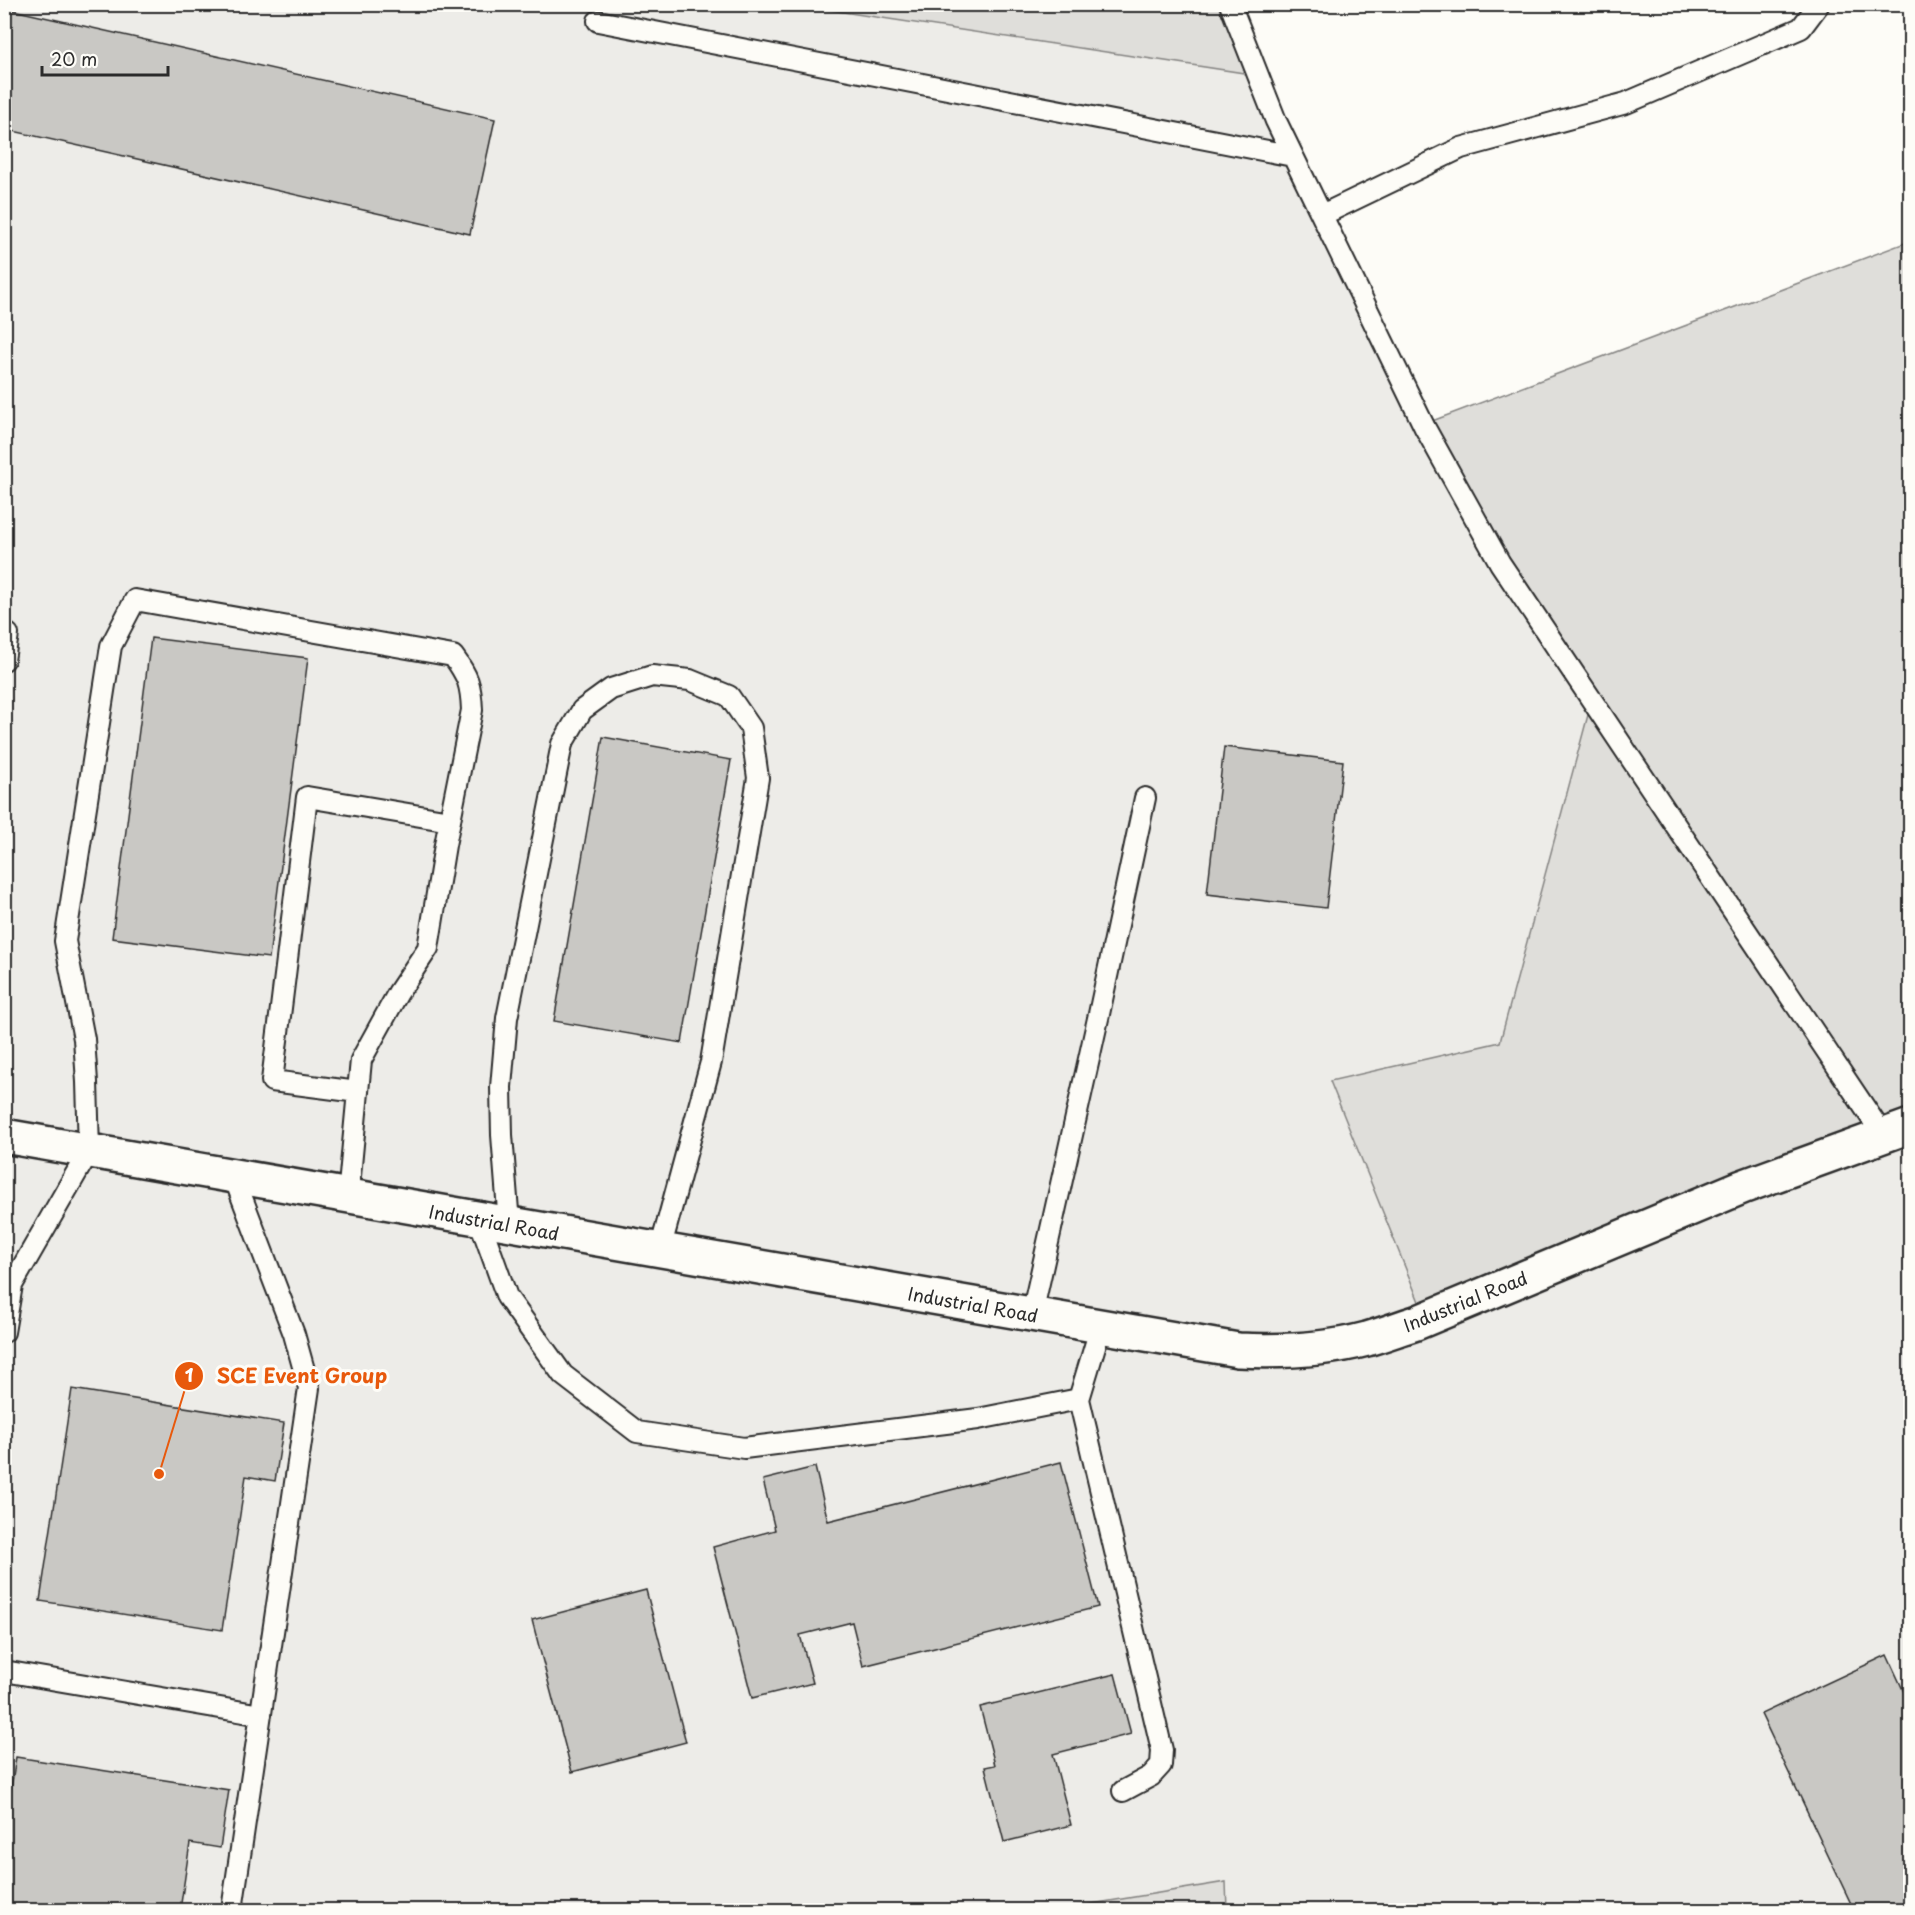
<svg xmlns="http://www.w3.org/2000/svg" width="1915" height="1915" viewBox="0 0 1915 1915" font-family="'Playpen Sans',sans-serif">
<rect width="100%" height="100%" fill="#fdfcf7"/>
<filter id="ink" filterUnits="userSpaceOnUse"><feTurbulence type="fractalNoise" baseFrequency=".0167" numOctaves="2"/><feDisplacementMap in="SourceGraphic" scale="12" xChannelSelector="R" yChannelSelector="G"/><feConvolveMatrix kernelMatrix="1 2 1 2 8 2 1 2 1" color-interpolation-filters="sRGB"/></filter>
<g filter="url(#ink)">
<path fill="#edece8" d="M5 5H797L1264 76 1419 426 1592 700 1500 1043 1330 1081 1910 1126V1910H1227L1225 1882 1055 1910H5Z"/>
<path fill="#dfdeda" stroke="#858482" stroke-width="1.5" d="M797 5H1239L1264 76Z
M1910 241V1126L1426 1319 1330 1081 1500 1042 1592 700 1419 426Z
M1226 1882 1227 1910H1055Z"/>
<path fill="#c9c8c4" stroke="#2b2b2b" stroke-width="1.5" d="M4 8 495 119 470 234 4 129Z
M151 638 308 658 269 958 112 938Z
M603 737 731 760 682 1043 554 1021Z
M1224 747 1343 761 1326 908 1207 894Z
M72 1389 284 1423 275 1481 246 1476 222 1630 40 1601Z
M1061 1462 1098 1607 863 1666 852 1622 800 1635 813 1683 752 1698 713 1547 775 1530 763 1480 815 1467 828 1521Z
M646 1590 686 1742 572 1772 532 1620Z
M1887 1655 1910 1705V1910H1854L1761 1714Z
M1115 1674 1131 1734 1053 1754 1071 1825 1004 1842 985 1767 995 1765 980 1707Z
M16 1757 229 1790 220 1848 190 1843 180 1910H4V1832Z"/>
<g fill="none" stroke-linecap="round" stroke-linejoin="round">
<defs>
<path id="lane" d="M1230 4 1276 121 1293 156 1425 428 1500 563 1883 1135
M598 21 1293 156
M1322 215 1461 148 1626 103 1801 28 1819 4
M4 660 8 634
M358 1092 272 1081 307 797 450 821
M479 1219 507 1297 563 1375 637 1432 744 1448 978 1419 1079 1399 1101 1326
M509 1224 502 1135 501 1087 507 1018 562 744 582 710 611 689 652 676 690 680 729 696 751 728 758 778 711 1062 660 1250
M1032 1314 1099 1014 1145 798
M4 1332 12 1285 89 1151 87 1082 84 1039 65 941 111 646 135 600 453 656C468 676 471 685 472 710L445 845 428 948 398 993 361 1060 348 1197
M1079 1399 1162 1750 1161 1765 1151 1776 1123 1791
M4 1671 261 1715
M232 1910 309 1388 294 1334 234 1177"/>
<path id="secondary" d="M4 1136 1238 1350C1281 1352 1326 1350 1367 1339 1384 1334 1400 1328 1416 1323L1742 1187 1910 1126"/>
</defs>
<use href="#lane" stroke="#2b2b2b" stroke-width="24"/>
<use href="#secondary" stroke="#2b2b2b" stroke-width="38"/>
<use href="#lane" stroke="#fdfcf7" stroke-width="20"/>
<use href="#secondary" stroke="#fdfcf7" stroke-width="33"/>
</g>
</g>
<g text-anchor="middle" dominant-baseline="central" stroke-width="6" stroke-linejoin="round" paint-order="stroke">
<g font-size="18" fill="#2b2b2b" stroke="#fdfcf7">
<text transform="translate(494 1222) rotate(10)">Industrial Road</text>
<text transform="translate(1465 1301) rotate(-22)">Industrial Road</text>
<text transform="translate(973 1304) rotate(10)">Industrial Road</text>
</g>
</g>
<path fill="none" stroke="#e8590c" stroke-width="2" d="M159 1474L189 1376"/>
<g fill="#e8590c" stroke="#fdfcf7" stroke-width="2">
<circle cx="159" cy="1474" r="6"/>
<circle cx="189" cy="1376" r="15"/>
</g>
<g font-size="18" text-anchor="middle" font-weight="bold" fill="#fff">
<text x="189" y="1382">1</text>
</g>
<g font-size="20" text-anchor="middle" font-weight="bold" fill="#e8590c" stroke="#fdfcf7" stroke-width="6" stroke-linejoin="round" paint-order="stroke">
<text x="302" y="1383">SCE Event Group</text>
</g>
<rect width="1915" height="1915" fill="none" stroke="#fdfcf7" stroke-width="24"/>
<rect x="12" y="12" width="1891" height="1891" fill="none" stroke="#2b2b2b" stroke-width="2" filter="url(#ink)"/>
<path d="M42 66v9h126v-9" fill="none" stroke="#2b2b2b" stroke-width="3"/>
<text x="51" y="66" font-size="18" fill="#2b2b2b" stroke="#fdfcf7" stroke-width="4.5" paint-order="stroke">20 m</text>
</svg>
